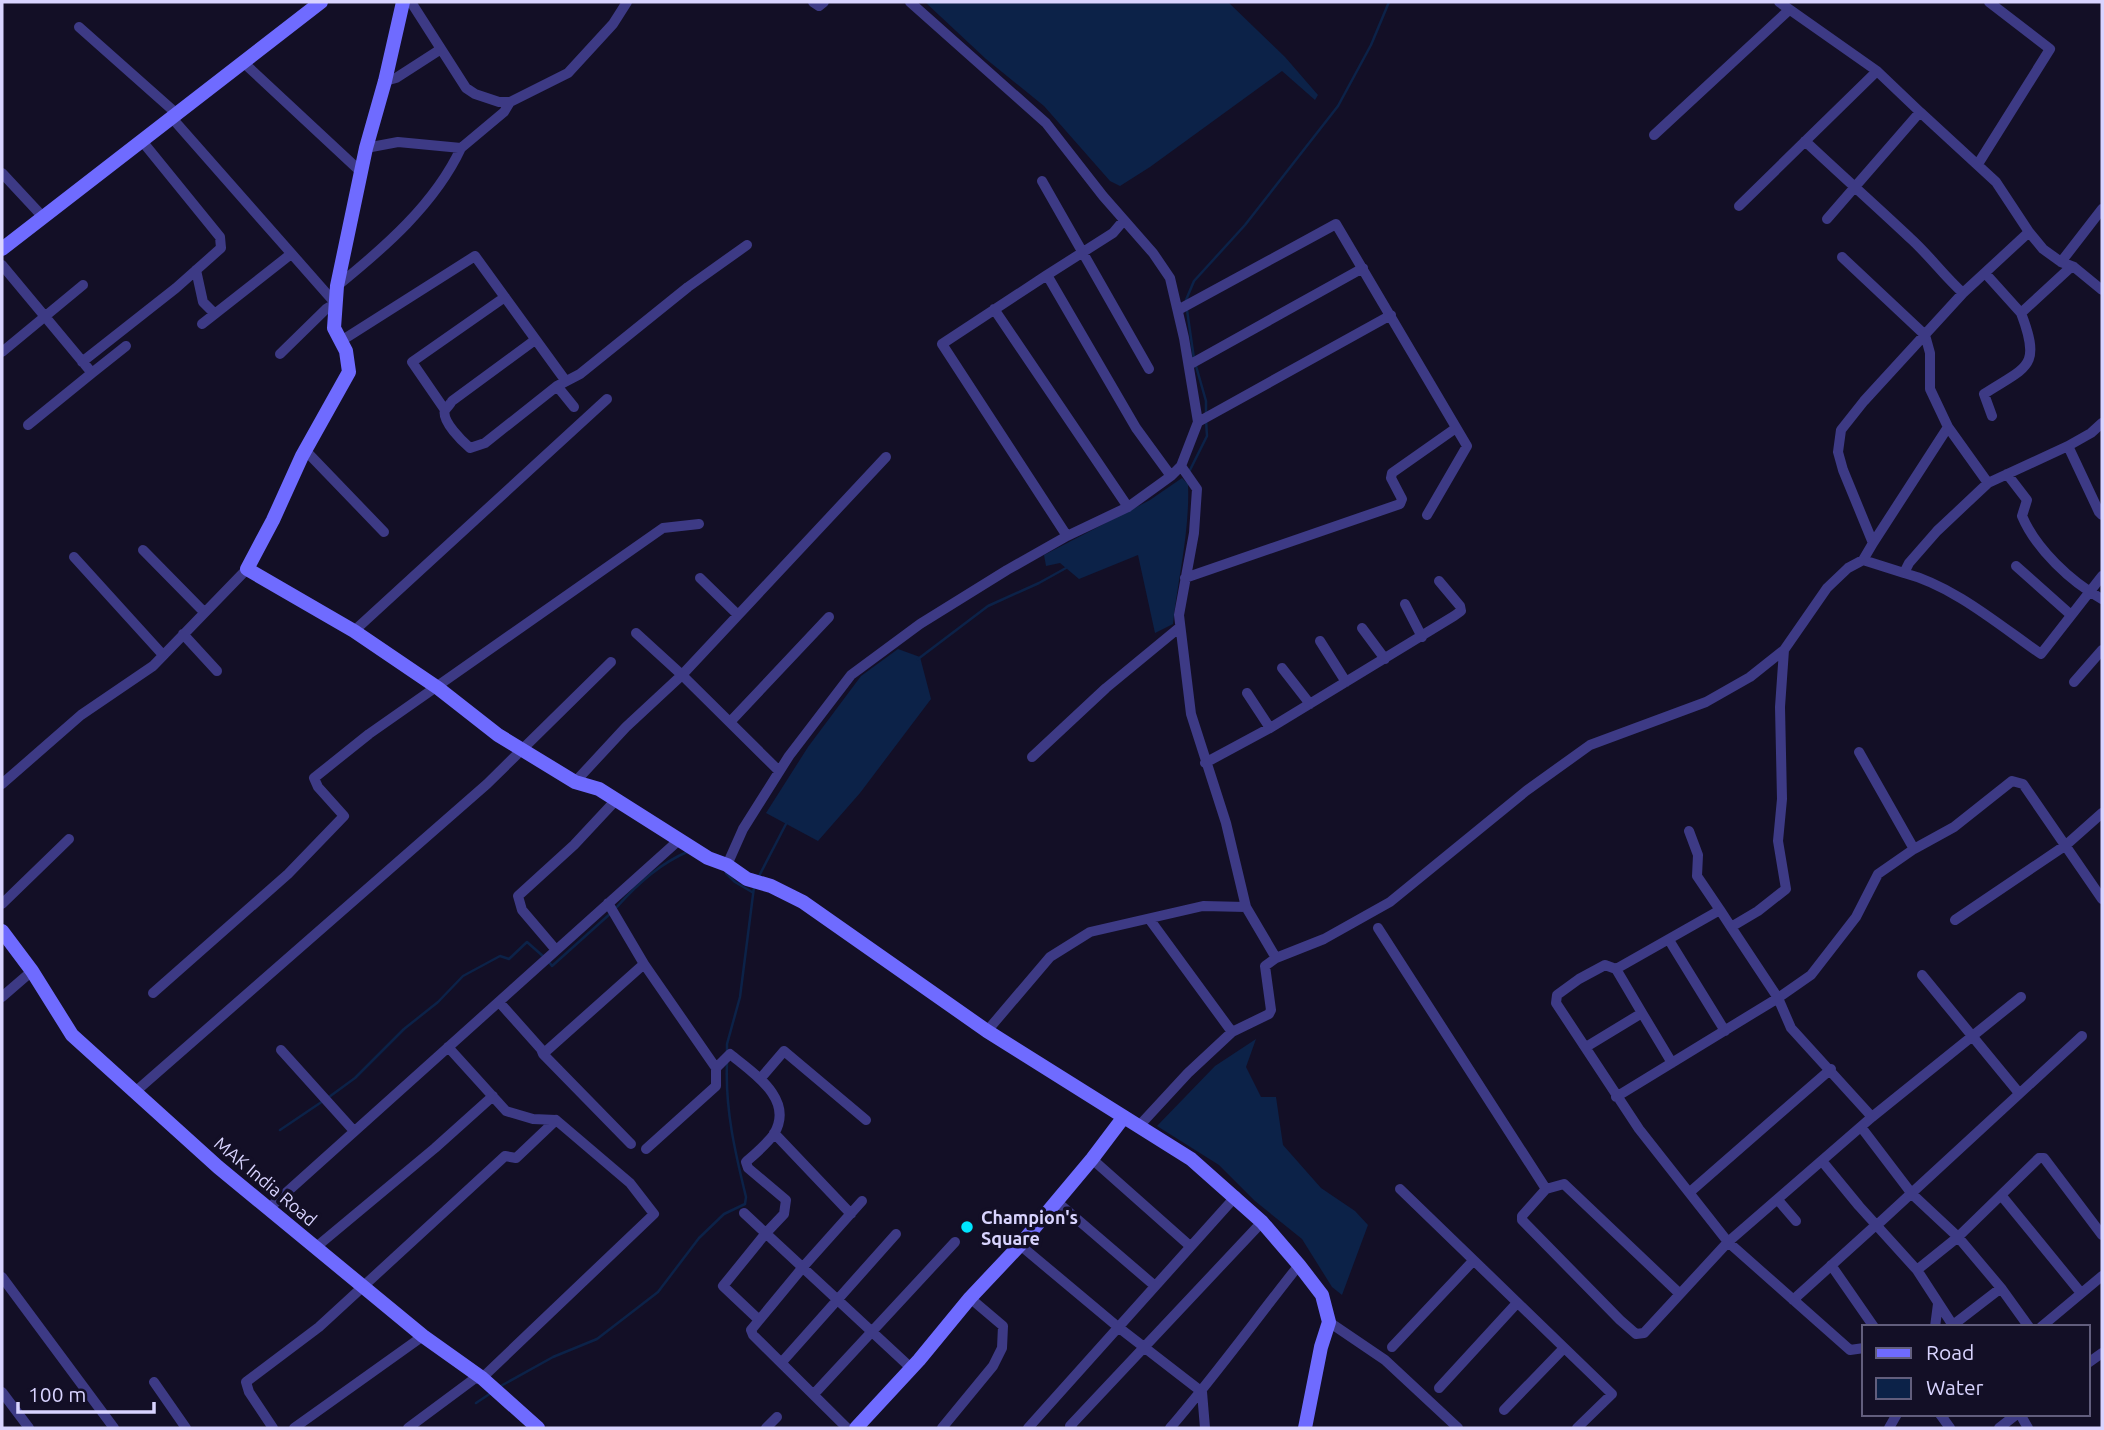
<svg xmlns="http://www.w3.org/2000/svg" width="2104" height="1430" viewBox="0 0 2104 1430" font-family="Ubuntu,sans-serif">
<rect width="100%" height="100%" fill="#130f26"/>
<path fill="#0c2248" d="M925 2H1228L1285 57 1318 95 1315 100 1282 71 1150 167 1120 186 1110 181 1044 106 986 59Z
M1182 478 1188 484C1190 531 1178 578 1173 624L1155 633 1138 555 1079 579 1060 563 1046 566 1044 555 1150 500Z
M898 649 920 657 931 699 860 793 818 841 766 813 808 747 861 676Z
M1256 1039 1246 1067 1261 1097H1276L1283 1145 1321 1188 1355 1211 1368 1225 1342 1295 1332 1287 1302 1239 1255 1201 1219 1165 1157 1126 1215 1066Z"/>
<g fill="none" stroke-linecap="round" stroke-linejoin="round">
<path stroke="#0c2248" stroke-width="2.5" d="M1186 300 1194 281 1245 225 1338 106 1371 45 1389 2
M1187 310 1194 359
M1196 366 1206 401V413
M1189 472 1207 436 1206 420
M918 659 988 606 1039 583 1066 568
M726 873 735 882 752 892
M758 878 787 822
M616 908C636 885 659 864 687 852
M549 962 552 966 611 913
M727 1052V1044L740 997 754 887
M329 1097 355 1078 404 1029 438 1002 463 976 500 956 509 959 527 942 544 957
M280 1130 323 1101
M499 1387 553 1357 597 1339 658 1292 699 1238 724 1214 745 1204 746 1197C735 1152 725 1109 727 1063
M476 1403 491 1393"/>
<path stroke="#3d3a85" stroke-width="10" d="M411 2 466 88 475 94 499 102H510L568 73 613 24 627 2
M813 2 819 6 824 2
M1779 2 1877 71 1920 112
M79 27 177 114
M244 63 361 172
M385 81 396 78 441 49
M172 118 335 303
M1654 135 1789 10
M1805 141C1840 174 1875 205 1910 238 1929 255 1944 276 1963 293
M366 148 398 142 461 148 504 112 510 102
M1978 164 2050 49 1989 2
M2 173 43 217
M1042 181 1149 369
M1739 206 1877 71
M2102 209 2061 262 2074 267 2102 290
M1827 219 1920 112 1996 182 2029 232
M1124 220 1113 233 1047 275 1136 428 1171 476
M1842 257 1925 335 1930 353V389L1948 427 1988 483
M2 265 92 373 28 425
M196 270 203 302 215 314
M1985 273 2021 313
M1047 275 942 344 1067 536
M337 286C384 248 435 204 461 148
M994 309 1128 507
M1178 310 1336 224 1467 446 1427 515
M202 324 291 254
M535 340 452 401C452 402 445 410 445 410 441 421 463 442 470 448L485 443 557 386 580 374 688 287 747 245
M341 341 475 256 565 380
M2 352 83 285
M280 354 326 309 334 304
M82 362 176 288 221 248 220 237 142 141
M1189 365 1363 268
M92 373 126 346
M557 386 574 407
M445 410 412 362 505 297
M1992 416 1984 394C2027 366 2042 368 2021 313L2072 266
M1198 422 1391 315
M2068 446 2099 512 2102 515
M305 450 384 532
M1181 466 1197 489 1194 533 1179 615 1191 714 1226 823 1246 907
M2007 474 2027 500 2022 516C2036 549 2071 582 2102 599
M1873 543 1948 427
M143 550 204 612
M74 557 163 655
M1863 560 1873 543 1843 470 1838 452 1841 430 1864 401 1963 293 2029 232 2043 249 2061 262
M2016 566 2071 615
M1904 573C1954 586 1999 625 2041 654L2102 576
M700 578 738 615
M1185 578 1400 504 1402 499 1391 478 1392 473 1456 428
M1405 604 1422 637
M1362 628 1385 659
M354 631 607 399
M183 634 217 671
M1320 641 1346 682
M1282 668 1310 704
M2074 682 2102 650
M1247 693 1270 728
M730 722 829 617
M1859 752 1914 849
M1032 757 1106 688 1180 627
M1205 763 1270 728 1454 616 1461 611 1460 606 1439 581
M779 771 682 675 886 457
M575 782 626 727 682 675 636 633
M2 784 81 715 153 666 247 569
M1689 831 1698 855 1697 876 1720 910
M727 865 743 829 789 756 851 675 920 624 1007 570 1067 536 1128 507 1171 476 1181 466 1198 422 1184 338 1170 278 1153 253 1103 196 1046 123 910 2
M608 903 644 964 543 1054 631 1144
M2 904 69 839
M1150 920 1232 1032
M1955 920 2066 845 2102 813
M1731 927 1720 910 1616 969 1605 965 1579 979 1557 995 1556 1003 1639 1129 1728 1242 1850 1350 1864 1348
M1378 928 1546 1189
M1669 940 1725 1031
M556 950 522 910 518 896 574 845 616 800
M644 964 716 1068
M1922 975 2019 1093
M153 993 288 874 344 816 318 787 314 778 369 734 663 528 699 524
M2 997 32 971
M499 1002 541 1049 543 1054
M1642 1013 1672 1063
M987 1031 1050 957 1090 932 1203 906 1246 907 1276 958 1324 939 1390 902 1526 791 1590 745 1706 702 1750 677 1784 650 1827 588 1848 568 1863 560 1904 573 1909 563 1937 531 1988 483 2068 446 2091 433 2102 423
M448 1047 506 1111 533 1119 556 1120
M1586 1047 1642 1013 1616 969
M281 1050 354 1131
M760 1079 784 1051 866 1120
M135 1092 487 784 611 662
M1616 1097 1778 998 1811 975 1856 917 1878 874 1914 849 1954 827 2012 781 2023 784 2102 899
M1872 1117 2021 997
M1139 1126 1188 1073 1232 1032 1269 1014 1271 1010 1265 966 1276 958
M1861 1127 1912 1194 1958 1237 2001 1288 2029 1327
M774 1133 851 1214
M646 1149 716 1086V1068L730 1054C753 1073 795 1099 774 1134 767 1144 755 1154 746 1162L748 1168 786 1200 784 1214 766 1233 723 1286 758 1319
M1092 1159 1190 1246
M1822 1161 1859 1206 1917 1270 1954 1327
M1400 1189 1612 1394 1577 1428
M1690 1192 1831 1069
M2001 1195 2081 1293
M1778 1200 1796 1221
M1056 1201 1155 1286
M268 1209 679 840
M744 1213 911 1368
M1877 1225 2082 1036
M1020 1245 1118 1327 1202 1392 1205 1428
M315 1248 435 1148 493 1096
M1831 1265 1874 1327
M1917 1270 1958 1237 2039 1158H2044L2102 1235
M2 1277 114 1428
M1680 1294 1564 1184 1546 1189 1522 1216V1220L1620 1320 1636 1334 1644 1333 1728 1242 1872 1117 1791 1028 1778 998 1731 927 1758 911 1786 889 1778 841 1782 799 1780 707 1784 650
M1793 1300 1877 1224
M1329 1322 1385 1360 1458 1428
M1953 1325 2001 1288
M1935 1327 1938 1304
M2041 1327 2102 1276
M1392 1347 1473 1261
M782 1362 896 1234
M2088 1363 2102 1353
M154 1382 186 1428
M1439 1388 1517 1303
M2 1392 29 1428
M814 1394 955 1242
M1504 1410 1564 1348
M1940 1414 1950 1428
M2020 1414 2028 1428
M273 1428 249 1392 246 1382 319 1327 505 1156 516 1158 556 1120 630 1183 654 1214 482 1378 474 1379 408 1428
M294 1428 423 1336
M766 1428 777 1417
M847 1428 753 1335 751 1330 803 1267 862 1201
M942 1428 993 1366 1002 1348 1003 1326 970 1298
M1028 1428 1236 1196
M1072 1428 1070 1426 1262 1222
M1170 1428C1215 1376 1256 1319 1299 1265
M1889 1428 1897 1414
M1999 1428 2017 1414"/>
<path stroke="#6f6bff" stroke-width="14" d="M403 2 385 81 366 148 337 286 334 328 346 351 349 372 302 456 273 520 247 569 354 631 438 688 498 735 575 782 599 789 708 858 727 865 747 879 771 886 803 902 987 1031 1191 1159 1262 1222 1299 1265 1322 1295 1329 1322 1321 1347 1305 1428
M2 249 321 2
M2 931 32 971 72 1035 218 1167 423 1336 482 1378 538 1428
M856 1428 919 1360 970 1298 1020 1245 1092 1159 1123 1118"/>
</g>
<circle fill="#00e5ff" stroke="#130f26" stroke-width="2.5" cx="967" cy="1227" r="7"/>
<g text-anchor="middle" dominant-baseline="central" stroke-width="7" stroke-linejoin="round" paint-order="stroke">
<g font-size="18" fill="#d9d4ff" stroke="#130f26">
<text transform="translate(266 1181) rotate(40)">MAK India Road</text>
</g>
<g font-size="18" font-weight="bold" fill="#d9d4ff" stroke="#130f26" text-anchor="start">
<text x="981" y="1217">Champion's<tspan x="981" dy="21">Square</tspan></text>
</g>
</g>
<rect width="2104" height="1430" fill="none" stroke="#d9d4ff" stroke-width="7"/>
<rect x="1862" y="1325" width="228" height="91" fill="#130f26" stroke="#625e7d" stroke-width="2"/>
<rect x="1876" y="1348" width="35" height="10" fill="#6f6bff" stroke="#625e7d" stroke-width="2"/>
<text x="1926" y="1360" font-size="21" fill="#d9d4ff">Road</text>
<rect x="1876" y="1378" width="35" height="21" fill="#0c2248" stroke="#625e7d" stroke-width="2"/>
<text x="1926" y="1395" font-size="21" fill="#d9d4ff">Water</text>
<path d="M18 1402v10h136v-10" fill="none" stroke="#d9d4ff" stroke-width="3.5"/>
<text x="28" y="1402" font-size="21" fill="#d9d4ff" stroke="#130f26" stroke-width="5" paint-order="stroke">100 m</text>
</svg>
